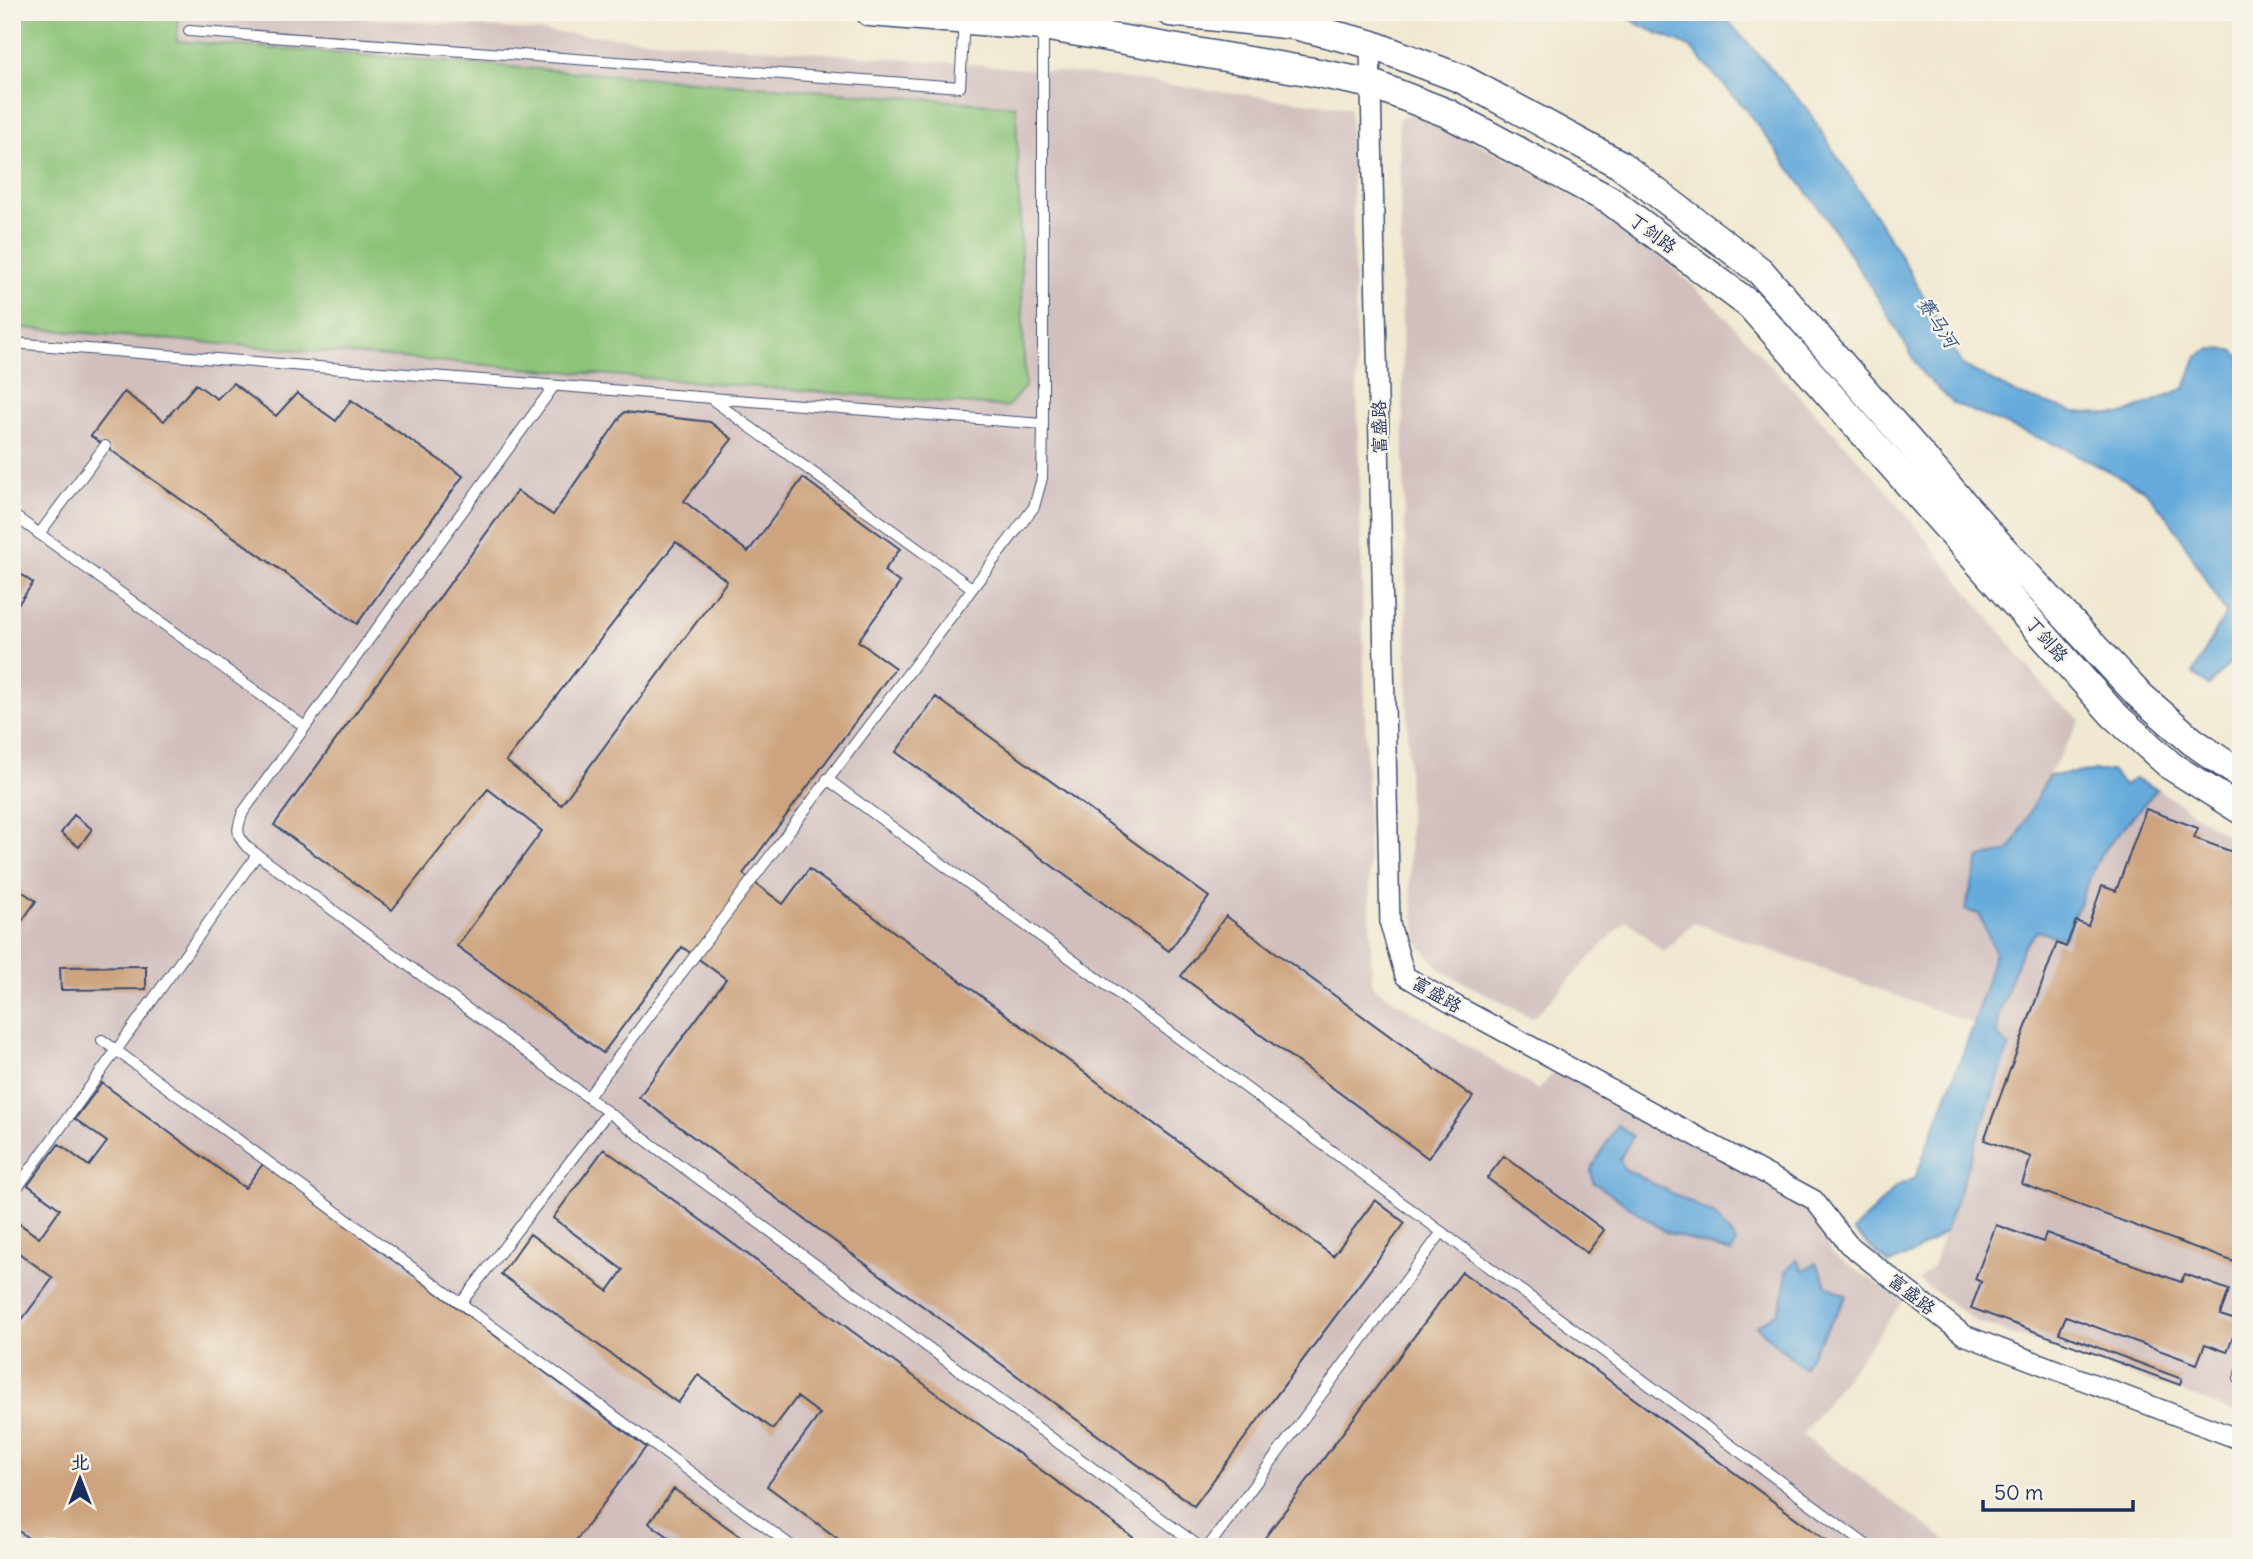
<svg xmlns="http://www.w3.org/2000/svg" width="2253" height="1559" viewBox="0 0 2253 1559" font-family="Delius,'LXGW WenKai TC',sans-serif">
<rect width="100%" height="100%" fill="#f7f3e8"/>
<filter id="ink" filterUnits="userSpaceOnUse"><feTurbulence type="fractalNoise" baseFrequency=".0143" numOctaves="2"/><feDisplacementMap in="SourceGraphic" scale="14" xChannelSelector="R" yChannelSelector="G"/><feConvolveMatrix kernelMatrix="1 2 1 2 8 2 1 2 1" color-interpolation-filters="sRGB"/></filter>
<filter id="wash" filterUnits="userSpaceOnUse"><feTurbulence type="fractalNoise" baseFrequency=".00686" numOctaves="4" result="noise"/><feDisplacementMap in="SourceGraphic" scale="28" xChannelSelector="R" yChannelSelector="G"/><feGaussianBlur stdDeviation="1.57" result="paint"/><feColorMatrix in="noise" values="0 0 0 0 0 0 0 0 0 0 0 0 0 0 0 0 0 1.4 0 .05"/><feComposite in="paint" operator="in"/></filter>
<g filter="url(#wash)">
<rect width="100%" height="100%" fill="#f0e8d0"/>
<path fill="#d1bfbe" d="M12 12H286L981 65 1092 75 1350 108 1372 986 1538 1090 1556 1070 1809 1205 1831 1253 1903 1301 1802 1435 1955 1547H12Z
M1417 113 1536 172 1644 241 1716 307 1883 486 2055 700 2081 720 2048 776 1979 914 1995 952 1974 1024 1693 922 1664 952 1627 920 1533 1018 1443 972 1419 944 1410 887 1399 118Z
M2157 789 2241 845V1416L2199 1398 1977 1322 1918 1280 1933 1266 2009 1048 1997 1034 1998 1017 2022 949 2036 931 2065 939 2100 855Z"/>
<path fill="#8bc377" stroke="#53796a" stroke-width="2" d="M12 12H179L177 41 1016 106 1025 387 1007 407 12 327Z"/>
<path fill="#65aadb" stroke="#406c9c" stroke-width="2" d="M1622 12H1720L1807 109 1899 253 1962 365 2017 394 2074 412 2121 415 2185 388 2196 358 2209 349 2232 350 2241 358V655L2235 657 2209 686 2193 673 2226 613 2172 523 2145 490 2064 448 1954 404 1922 373 1880 301 1823 213 1743 106 1690 47 1639 25Z
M2093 771H2111L2124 785 2134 779 2157 789 2100 855 2064 939 2037 931 2022 949 1998 1018 1997 1034 2009 1047 1945 1232 1915 1252 1889 1264 1853 1231 1897 1186 1915 1178 1974 1024 1995 952 1979 914 1965 910 1979 858 2010 851 2048 776Z
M1617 1125 1633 1136 1620 1159 1623 1168 1715 1215 1736 1242 1731 1253 1666 1232 1593 1182 1591 1170Z
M1796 1259 1803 1270 1816 1263 1828 1286 1847 1296 1803 1368 1756 1326 1778 1312 1785 1291 1786 1272Z"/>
<g id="blocks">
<path fill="#cda47f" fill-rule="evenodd" d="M233 383 276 416 297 393 336 421 351 400 463 476 357 624 91 436 124 392 164 421 196 384 217 399Z
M624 412 710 422 732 439 684 501 748 552 803 478 900 549 884 571 900 583 858 641 895 668 743 874 783 904 809 869 1333 1256 1375 1200 1405 1223 1194 1506 639 1097 726 979 682 947 603 1053 457 946 542 831 488 789 392 910 274 825 517 491 553 515ZM676 542 727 581 561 805 506 761Z
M12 568 33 583 19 603 12 599Z
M936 697 1209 897 1169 951 896 752Z
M2146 809 2198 828 2194 838 2241 855V880L2233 903 2241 906V1252L2237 1263 2022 1184 2031 1157 1984 1140 2057 943 2066 947 2076 921 2088 926 2102 886 2116 891Z
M74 815 92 829 79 847 61 833Z
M15 887 36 901 12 935V890Z
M1226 916 1473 1097 1428 1158 1181 976Z
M146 966V989L61 990 60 967Z
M102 1083 245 1188 263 1164 646 1447 571 1547H40L12 1526V1333L53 1278 12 1248V1234L20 1224 39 1238 60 1209 28 1185 59 1144 89 1166 107 1142 75 1119Z
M604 1149 1146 1547H1023L1017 1543 1015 1547H849L767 1486 820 1414 797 1397 773 1429 698 1375 678 1403 501 1274 530 1234 608 1291 623 1270 553 1218Z
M1504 1156 1604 1230 1587 1253 1487 1178Z
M1996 1225 2043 1242 2046 1233 2181 1282 2185 1274 2229 1290 2220 1315 2239 1321 2227 1352 2205 1344 2197 1364 2066 1316 2059 1333 2182 1379 2180 1385 1971 1308 1981 1282 1975 1279Z
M1462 1272 1835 1547H1258Z
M674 1489 755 1547H683L649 1523Z"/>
</g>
</g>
<g filter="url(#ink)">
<use href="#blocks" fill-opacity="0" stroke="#3b4b6f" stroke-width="2"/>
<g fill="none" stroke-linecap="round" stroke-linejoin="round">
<defs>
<path id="service" d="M189 31 960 87 964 20
M12 343 1043 424
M554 386 243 812C237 828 235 834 247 847L1200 1547
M710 398 972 588
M12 514 305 727
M39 534 105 446
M827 779 1869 1547
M102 1040 793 1547
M588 1097 1034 507 1042 478 1043 424V30
M12 1195 257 855
M461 1303 608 1112
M2239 1378 2241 1373
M1208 1547 1442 1232"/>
<path id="minor" d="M1370 44 1390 924 1405 976 1451 1003 1814 1200 1848 1244 1964 1335 2241 1440"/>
<path id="secondary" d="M870 12 1043 26 1313 72 1372 84 1447 113 1611 201 1750 305 2113 714 2171 766 2241 810
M1170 12 1294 25 1370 44 1462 79 1619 164 1760 271 2000 546 2137 693 2192 741 2241 775"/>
</defs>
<use href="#service" stroke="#3b4b6f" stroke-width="12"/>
<use href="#minor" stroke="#3b4b6f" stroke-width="22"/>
<use href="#secondary" stroke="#3b4b6f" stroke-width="31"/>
<use href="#service" stroke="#fff" stroke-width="10"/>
<use href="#minor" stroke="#fff" stroke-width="19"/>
<use href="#secondary" stroke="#fff" stroke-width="28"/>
</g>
</g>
<g text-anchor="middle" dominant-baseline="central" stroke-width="5" stroke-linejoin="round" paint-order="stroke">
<g font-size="18" fill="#1b2f5e" stroke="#f7f3e8">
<text transform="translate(1653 233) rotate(37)">丁剑路</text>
<text transform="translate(1379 427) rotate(-91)">富盛路</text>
<text transform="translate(2047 639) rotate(49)">丁剑路</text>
<text transform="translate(1437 994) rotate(30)">富盛路</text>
<text transform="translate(1912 1294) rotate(38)">富盛路</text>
</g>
<g font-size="19" font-style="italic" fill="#315484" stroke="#f7f3e8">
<text transform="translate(1938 322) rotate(57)">赛马河</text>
</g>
</g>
<rect width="2253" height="1559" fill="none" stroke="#f7f3e8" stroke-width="42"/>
<g transform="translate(80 1479)" stroke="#f7f3e8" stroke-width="5" paint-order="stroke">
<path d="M0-5L12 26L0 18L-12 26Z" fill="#1b2f5e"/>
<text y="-10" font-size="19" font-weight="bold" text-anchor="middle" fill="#1b2f5e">北</text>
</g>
<path d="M1983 1500v10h150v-10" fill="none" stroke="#1b2f5e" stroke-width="3.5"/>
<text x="1994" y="1500" font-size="21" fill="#1b2f5e" stroke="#f7f3e8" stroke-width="5" paint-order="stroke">50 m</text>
</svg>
